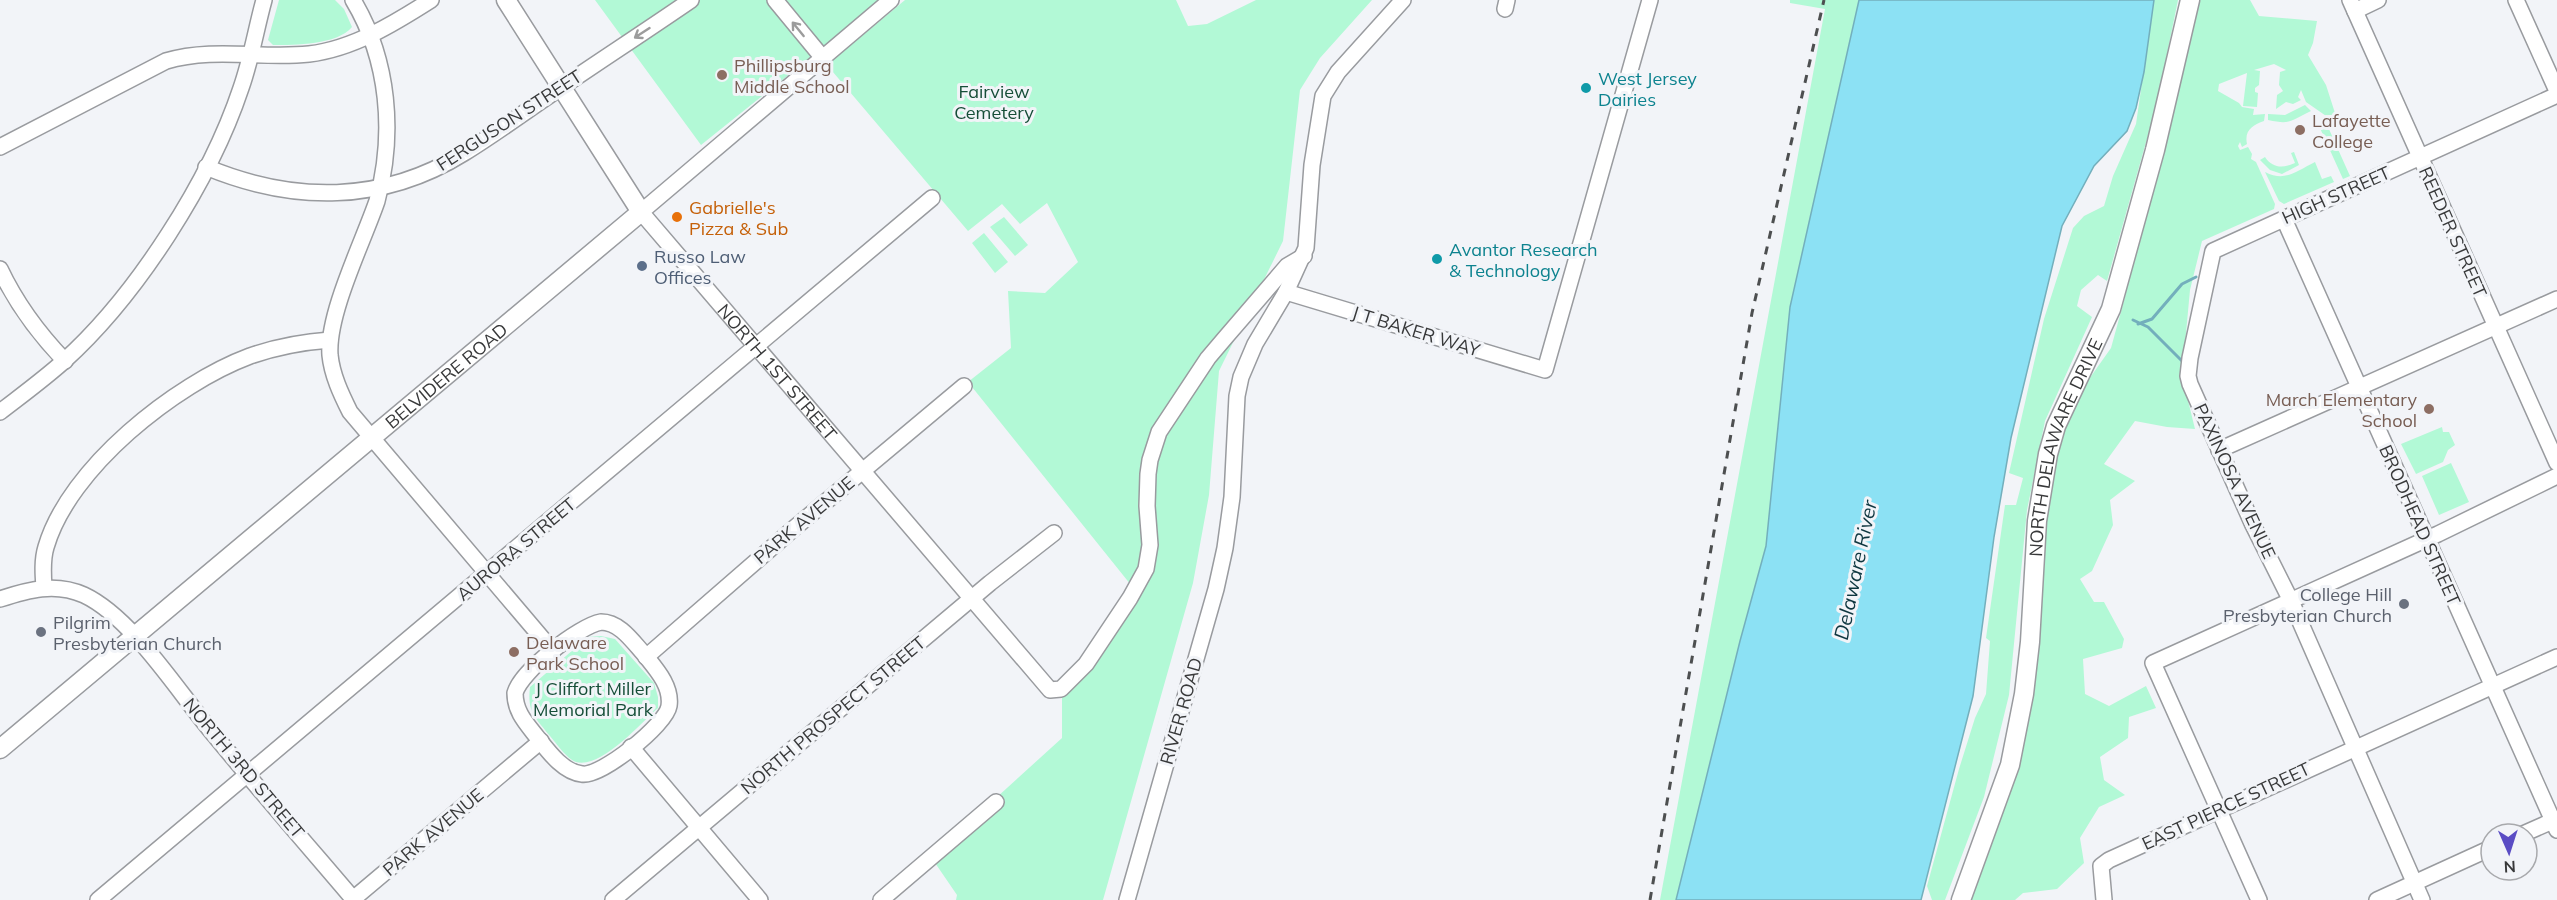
<svg xmlns="http://www.w3.org/2000/svg" width="2557" height="900" viewBox="0 0 2557 900" font-family="Mulish,sans-serif">
<rect width="100%" height="100%" fill="#f2f4f8"/>
<path fill="#b2f9d6" d="M279 0H335L344 9 352 27C337 45 295 45 273 45L268 40Z
M595 0H882L701 145Z
M905 0H1176L1188 26 1207 24 1256 0H1372L1320 58 1300 90 1283 241 1219 371 1209 495 1193 583 1103 900H956L957 895 931 857 1062 738V693L1135 590 968 382 1011 348 1008 291 1045 293 1078 262 1047 203 1020 224 1002 204 968 231 827 65Z
M1790 0H1859L1790 307 1766 546 1740 641 1676 900H1660L1825 9 1790 3Z
M2154 0H2178L2157 103 2107 281 2098 275 2081 290 2077 306 2092 317 2045 421 2027 510 2009 695 1984 797 1945 900H1932L1927 886 1959 769 1975 718 1986 694 1990 641 1986 638 2005 505H2016L2023 478 2009 473 2044 319 2073 228 2084 216 2104 206 2113 176 2136 124Z
M2195 0H2250L2259 16 2317 21 2313 43 2308 55 2326 85 2335 113 2329 118 2306 102 2301 90 2298 97 2301 100 2293 104 2286 102 2276 109 2277 95 2283 91 2279 85 2280 72 2286 70 2274 64 2254 70 2260 71 2259 85 2255 88V92L2258 93 2257 107 2243 106 2247 73 2219 84 2218 91 2239 103 2242 107 2254 109 2253 115 2265 114 2264 121C2253 125 2244 130 2247 144L2242 147 2240 142 2238 146 2240 150 2248 147 2252 154 2251 159 2256 162 2275 204 2274 209 2202 241 2190 290 2182 376 2195 429 2167 427 2135 421 2104 464 2135 481 2110 500 2113 525 2092 571 2080 579 2094 602H2104L2124 639 2122 648 2083 659 2085 694 2109 706 2146 686 2156 708 2129 717 2128 738 2100 757 2104 780 2125 795 2099 807 2080 838 2084 863 2057 889 2023 893 2015 900H1966L2007 797 2043 501 2057 445 2077 396 2111 348 2125 297 2140 225Z
M2305 105 2311 111C2290 121 2291 125 2268 120V114L2285 115Z
M2324 118 2350 176 2343 179 2319 126Z
M2294 152 2299 165 2282 174 2270 170 2260 160 2265 157C2273 169 2284 168 2295 163L2291 153Z
M2315 162 2322 179 2331 176 2334 182 2284 204 2279 201 2265 172C2285 182 2295 172 2315 162Z
M1004 217 1028 245 1015 256 990 227Z
M984 233 1008 262 995 273 972 243Z
M2442 427 2443 432H2449L2455 445 2448 450 2443 462 2416 474 2401 444Z
M2451 463 2469 502 2439 515 2422 476Z
M601 636 615 639 654 683 658 697V708C640 724 601 769 576 762 567 759 556 743 550 736 535 717 527 712 530 687L588 637Z"/>
<path fill="#8ce1f4" stroke="#73afbc" stroke-width="1.5" d="M1859 0H2154L2144 72 2136 108 2127 131 2094 166 2062 226 2011 438 1994 537 1973 696 1921 900H1676L1740 641 1766 546 1790 307Z"/>
<g fill="none" stroke-linecap="round" stroke-linejoin="round">
<path stroke="#73afbc" stroke-width="3" d="M2133 320 2148 327 2182 361
M2138 324 2152 319 2182 284 2196 277"/>
<defs>
<g id="minor">
<path d="M353 0C389 60 395 134 377 201 363 242 327 314 330 355 332 375 341 394 350 412L553 651"/>
<path d="M775 0 822 57"/>
<path id="s1" d="M891 0 641 212 1050 690 1061 689 1086 664 1130 598 1146 569 1150 545 1147 506 1148 474 1150 460 1159 432 1208 358 1225 338 1287 266 1304 256"/>
<path d="M2350 0 2557 463"/>
<path d="M2516 0 2557 91"/>
<path d="M1505 9 1507 0"/>
<path d="M2355 11 2378 0"/>
<path d="M0 147 166 61C213 47 262 59 309 54 353 49 395 23 431 0"/>
<path d="M206 167C293 203 382 204 464 153 492 136 519 116 547 97 595 64 643 33 691 0"/>
<path d="M2284 219 2557 830"/>
<path d="M0 269C16 303 38 333 65 361"/>
<path d="M1286 292 1545 370 1650 0"/>
<path d="M0 412C22 395 44 379 64 361 137 295 210 181 241 88 251 60 256 29 264 0"/>
<path d="M2219 450 2557 299"/>
<path d="M44 587C43 574 42 560 46 547 69 468 175 384 250 356 276 347 302 342 330 340"/>
<path d="M0 599C28 590 55 582 84 595 133 618 180 695 216 737 261 792 308 846 354 900"/>
<path d="M601 622C620 622 633 642 644 654 656 669 672 686 669 706 666 725 601 777 582 774 563 772 548 751 537 737 526 723 515 712 515 693 521 671 579 626 601 622Z"/>
<path d="M646 657 792 530 964 386"/>
<path d="M631 747 760 900"/>
<path d="M2523 834 2557 819"/>
<path d="M98 900 932 198"/>
<path d="M352 900 541 741"/>
<path d="M613 900 990 583 1054 533"/>
<path d="M881 900 996 802"/>
<path d="M1127 900 1216 589 1225 548 1232 497 1237 396 1241 377 1255 344 1286 292 1306 248 1312 165 1323 96 1338 72 1403 0"/>
<path d="M2104 900 2101 866 2109 860 2557 657"/>
<path d="M2259 900 2153 663 2438 534 2557 476"/>
<path d="M2377 900 2491 848"/>
<path d="M2422 900 2291 601 2253 525 2190 384 2188 376 2190 358 2213 251 2557 95"/>
</g>
<g id="major">
<path id="s2" d="M0 749 641 212 506 0"/>
<path id="s3" d="M1961 900 2010 765 2024 694 2030 642 2037 521 2048 454 2056 426 2111 309 2155 150 2190 0"/>
</g>
</defs>
<use href="#minor" stroke="#999b9f" stroke-width="18"/>
<use href="#major" stroke="#999b9f" stroke-width="21"/>
<use href="#minor" stroke="#fff" stroke-width="15"/>
<use href="#major" stroke="#fff" stroke-width="18"/>
<path stroke="#4d4f50" stroke-width="3" stroke-dasharray="8 8" stroke-linecap="butt" d="M1650 900 1752 313 1824 0"/>
</g>
<defs><path id="oneway-shaft" d="M-6 0H5M1.5-3L5.5 0L1.5 3" fill="none" stroke-width="1.6" stroke-linecap="round" stroke-linejoin="round" transform="scale(1.5)"/></defs>
<g stroke="#9c9c9c">
<use href="#oneway-shaft" transform="translate(798 29) rotate(-129)"/>
<use href="#oneway-shaft" transform="translate(642 33) rotate(147)"/>
</g>
<g fill="#8d6e63" stroke="#f2f4f8" stroke-width="2">
<circle cx="722" cy="75" r="6"/>
<circle cx="2300" cy="130" r="6"/>
<circle cx="2429" cy="409" r="6"/>
<circle cx="514" cy="652" r="6"/>
</g>
<g fill="#0f9aa8" stroke="#f2f4f8" stroke-width="2">
<circle cx="1586" cy="88" r="6"/>
<circle cx="1437" cy="259" r="6"/>
</g>
<circle fill="#e8710a" stroke="#f2f4f8" stroke-width="2" cx="677" cy="217" r="6"/>
<circle fill="#5c6f8a" stroke="#f2f4f8" stroke-width="2" cx="642" cy="266" r="6"/>
<g fill="#6b7280" stroke="#f2f4f8" stroke-width="2">
<circle cx="2404" cy="604" r="6"/>
<circle cx="41" cy="632" r="6"/>
</g>
<g text-anchor="middle" dominant-baseline="central" stroke-width="6" stroke-linejoin="round" paint-order="stroke">
<g font-size="18" fill="#785e54" stroke="#f2f4f8" text-anchor="start">
<text x="734" y="65">Phillipsburg<tspan x="734" dy="21">Middle School</tspan></text>
<text x="2312" y="120">Lafayette<tspan x="2312" dy="21">College</tspan></text>
<text x="2417" y="399" text-anchor="end">March Elementary<tspan x="2417" dy="21">School</tspan></text>
<text x="526" y="642">Delaware<tspan x="526" dy="21">Park School</tspan></text>
</g>
<g font-size="18" fill="#0d838f" stroke="#f2f4f8" text-anchor="start">
<text x="1598" y="78">West Jersey<tspan x="1598" dy="21">Dairies</tspan></text>
<text x="1449" y="249">Avantor Research<tspan x="1449" dy="21">&amp; Technology</tspan></text>
</g>
<g font-size="18" fill="#164e38" stroke="#f2f4f8">
<text x="994" y="91">Fairview<tspan x="994" dy="21">Cemetery</tspan></text>
<text x="593" y="688">J Cliffort Miller<tspan x="593" dy="21">Memorial Park</tspan></text>
</g>
<g font-size="18" fill="#38393a" stroke="#f2f4f8">
<text transform="translate(509 120) rotate(-33)">FERGUSON STREET</text>
<text transform="translate(2336 195) rotate(-24)">HIGH STREET</text>
<text transform="translate(2453 232) rotate(66)">REEDER STREET</text>
<text transform="translate(1416 331) rotate(17)">J T BAKER WAY</text>
<text stroke="none"><textPath href="#s1" startOffset="538">NORTH 1ST STREET</textPath></text>
<text stroke="none"><textPath href="#s2" startOffset="582">BELVIDERE ROAD</textPath></text>
<text stroke="none"><textPath href="#s3" startOffset="468">NORTH DELAWARE DRIVE</textPath></text>
<text transform="translate(2235 481) rotate(65)">PAXINOSA AVENUE</text>
<text transform="translate(804 520) rotate(-40)">PARK AVENUE</text>
<text transform="translate(2420 525) rotate(66)">BRODHEAD STREET</text>
<text transform="translate(516 549) rotate(-40)">AURORA STREET</text>
<text transform="translate(1181 711) rotate(-74)">RIVER ROAD</text>
<text transform="translate(833 715) rotate(-40)">NORTH PROSPECT STREET</text>
<text transform="translate(244 768) rotate(50)">NORTH 3RD STREET</text>
<text transform="translate(2226 806) rotate(-25)">EAST PIERCE STREET</text>
<text transform="translate(433 832) rotate(-40)">PARK AVENUE</text>
</g>
<g font-size="18" fill="#c56008" stroke="#f2f4f8" text-anchor="start">
<text x="689" y="207">Gabrielle's<tspan x="689" dy="21">Pizza &amp; Sub</tspan></text>
</g>
<g font-size="18" fill="#4e5e75" stroke="#f2f4f8" text-anchor="start">
<text x="654" y="256">Russo Law<tspan x="654" dy="21">Offices</tspan></text>
</g>
<g font-size="18" fill="#5b616d" stroke="#f2f4f8" text-anchor="end">
<text x="2392" y="594">College Hill<tspan x="2392" dy="21">Presbyterian Church</tspan></text>
<text x="53" y="622" text-anchor="start">Pilgrim<tspan x="53" dy="21">Presbyterian Church</tspan></text>
</g>
<g font-size="20" font-style="italic" fill="#0e3740" stroke="#f2f4f8">
<text transform="translate(1855 570) rotate(-78)">Delaware River</text>
</g>
</g>
<g transform="translate(2509 852) rotate(177)"><circle r="28" fill="#f2f4f8" stroke="#a8a9ac" stroke-width="1.5"/>
<path d="M0-4.5L10 22L0 15L-10 22Z" fill="#5a4cc4"/>
<text y="-9" font-size="16" font-weight="bold" text-anchor="middle" fill="#38393a">N</text>
</g>
</svg>
